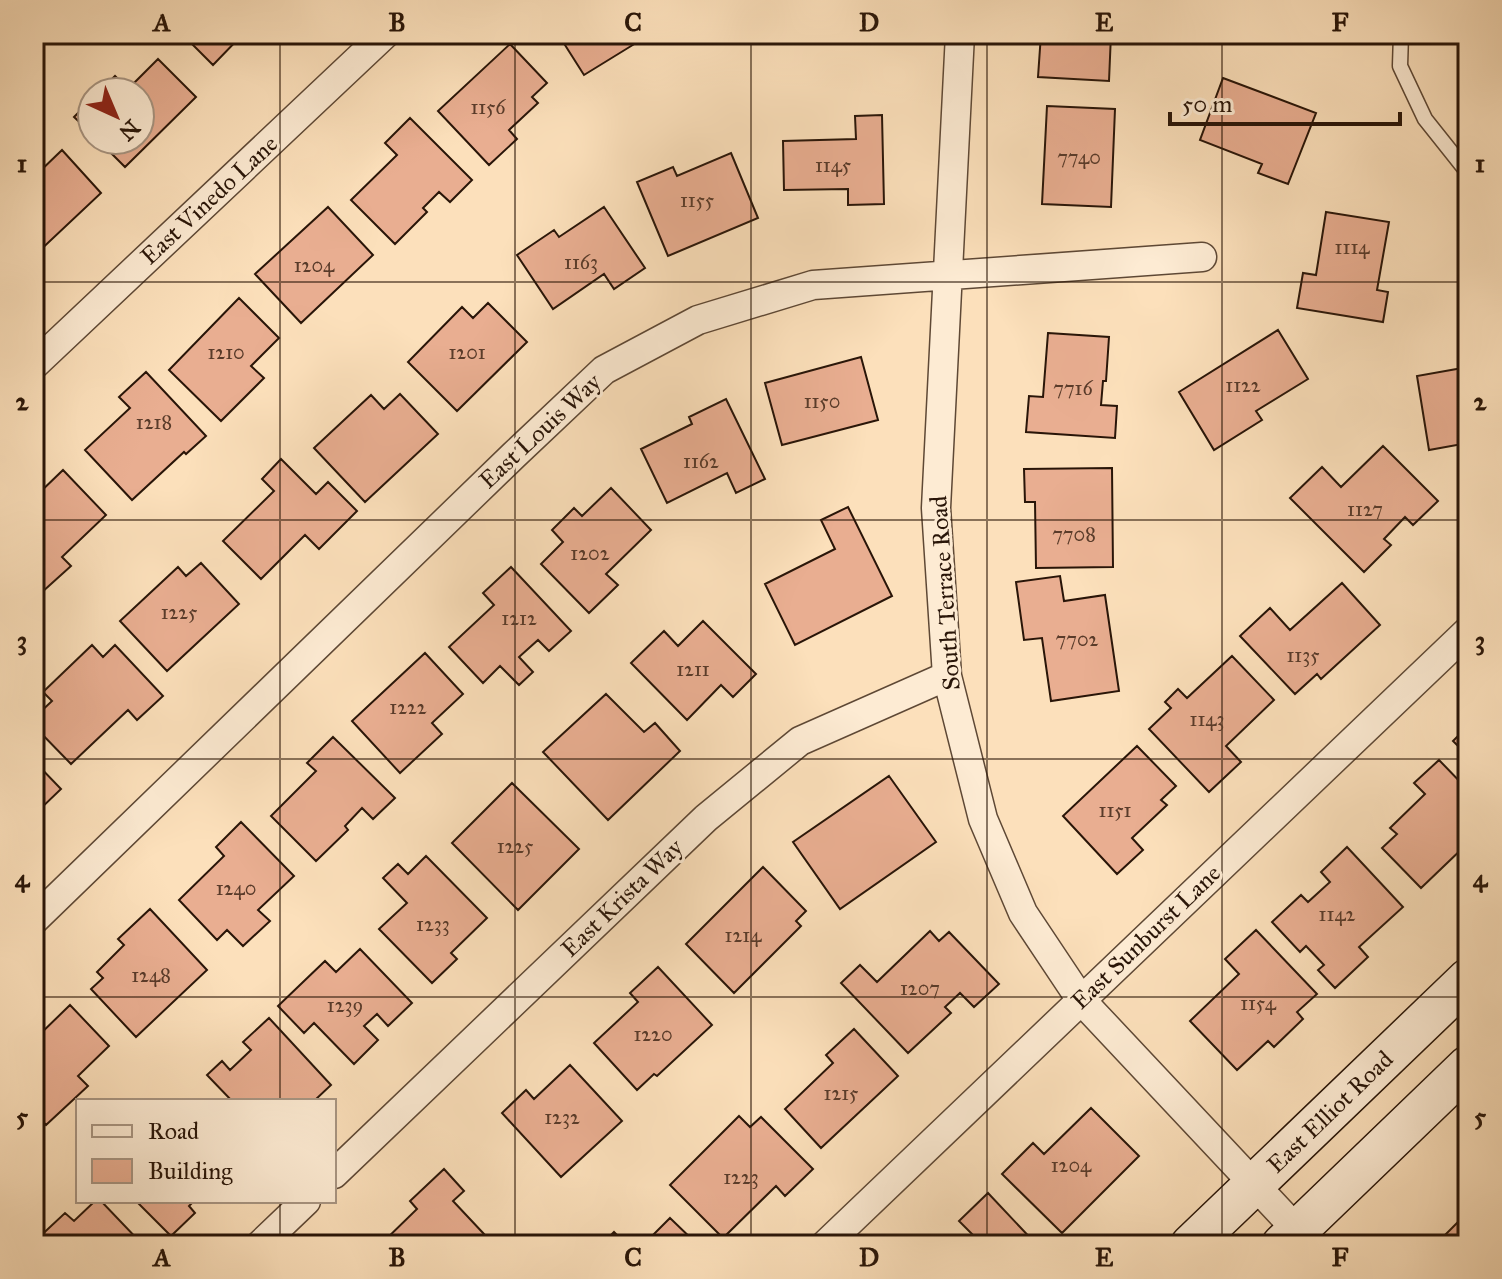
<svg xmlns="http://www.w3.org/2000/svg" width="1502" height="1279" viewBox="0 0 1502 1279" font-family="'IM FELL Great Primer',serif">
<rect width="100%" height="100%" fill="#fce0bb"/>
<filter id="stains"><feTurbulence type="fractalNoise" baseFrequency=".0025" numOctaves="4"/><feColorMatrix values="0 0 0 0 .2 0 0 0 0 .09 0 0 0 0 .02 0 0 0 .5 -.17"/></filter>
<radialGradient id="worn" r=".72"><stop offset=".6" stop-color="#630" stop-opacity="0"/><stop offset="1" stop-color="#630" stop-opacity=".3"/></radialGradient>
<path fill="#e9ae91" stroke="#291508" stroke-width="2" d="M182 34H243L213 65Z
M558 34H631L636 43 584 75Z
M1041 34H1111L1109 81 1038 77Z
M510 44 547 83 532 97 538 103 509 130 517 139 489 165 438 111Z
M158 59 196 97 125 167 98 140H140V92H99L115 76 128 89Z
M1223 78 1316 113 1288 184 1258 173 1262 164 1200 140Z
M92 99V134L74 117Z
M1047 106 1115 109 1111 207 1042 204Z
M882 115 884 204 848 205V189L784 190 783 141 856 139 855 116Z
M410 118 472 180 450 202 439 192 423 208 427 212 395 244 351 200 397 155 385 143Z
M62 150 101 193 34 256V177Z
M731 153 758 218 668 256 637 182 673 167 677 176Z
M328 207 373 255 301 323 255 274Z
M604 207 645 268 614 289 604 274 553 309 517 255 554 230 559 237Z
M1326 212 1389 222 1377 290 1388 292 1383 322 1297 308 1303 273 1316 275Z
M239 298 279 338 251 366 264 378 221 421 169 370Z
M488 303 527 342 457 411 408 362 462 307 473 318Z
M1278 330 1308 379 1256 411 1262 420 1214 450 1179 392Z
M1048 333 1109 337 1106 381H1103L1101 405 1117 406 1115 438 1026 432 1029 396 1043 397Z
M861 357 878 420 782 445 765 383Z
M1468 367V443L1429 450 1417 376Z
M146 372 206 436 186 454 184 452 132 500 85 450 130 408 119 397Z
M400 394 438 434 365 502 314 448 371 395 384 409Z
M726 399 765 479 736 493 727 473 667 503 641 449 692 424 689 417Z
M1383 446 1438 501 1413 525 1405 517 1384 539 1391 545 1364 572 1290 498 1322 467 1341 487Z
M281 459 316 494 328 482 357 511 319 549 305 535 261 579 223 541 274 491 262 479Z
M1112 468 1113 567 1036 568 1035 502H1025L1024 469Z
M63 470 106 515 62 557 71 566 41 593 34 585V498Z
M611 488 651 530 606 574 618 585 589 613 541 564 563 542 552 530 574 508 582 516Z
M848 507 892 596 795 645 765 584 835 549 821 520Z
M201 563 239 604 167 671 120 621 178 567 186 576Z
M511 567 571 631 549 651 538 640 519 657 533 672 519 685 500 666 483 683 449 647 494 605 483 593Z
M1060 576 1064 601 1105 595 1119 691 1051 701 1042 638 1024 640 1016 582Z
M1342 583 1380 625 1321 679 1317 674 1295 694 1240 636 1270 608 1290 630Z
M703 621 756 674 733 697 721 685 687 720 631 663 664 631 678 646Z
M92 645 103 657 115 645 163 696 137 720 128 710 71 764 34 726V718L52 701 43 692Z
M425 653 463 694 432 723 442 734 400 773 352 721Z
M1232 656 1274 700 1226 746 1241 762 1209 792 1149 729 1171 708 1165 702 1178 689 1187 698Z
M606 694 644 732 655 723 680 751 608 820 543 752Z
M1468 726V756L1453 741Z
M333 737 395 798 373 819 362 808 345 826 348 830 316 861 271 816 316 771 307 763Z
M1137 746 1176 786 1161 800 1167 805 1132 838 1143 850 1117 874 1063 816Z
M1439 760 1468 790V843L1421 888 1382 848 1397 834 1390 828 1425 794 1414 783Z
M34 761 61 789 34 815Z
M889 776 936 842 840 909 793 842Z
M512 783 579 849 518 910 452 843Z
M241 822 294 876 258 910 270 921 243 946 227 930 217 940 179 900 224 856 216 847Z
M1347 847 1403 907 1359 947 1368 957 1335 988 1318 970 1324 965 1306 946 1300 952 1272 922 1301 895 1308 902 1330 882 1321 872Z
M426 856 487 918 451 953 457 959 432 983 379 929 407 903 383 878 398 864 408 874Z
M763 867 806 911 796 921 801 926 734 993 686 944Z
M150 909 207 970 136 1037 91 989 103 978 97 972 124 945 118 939Z
M1256 930 1317 994 1297 1012 1303 1019 1274 1047 1268 1041 1237 1070 1190 1021 1239 974 1225 959Z
M930 931 939 941 949 932 999 984 974 1007 960 993 945 1007 951 1013 908 1053 841 983 860 965 877 982Z
M360 949 412 1003 388 1026 377 1014 364 1026 378 1040 354 1064 314 1023 304 1033 278 1006 325 961 336 972Z
M658 967 712 1025 657 1076 654 1074 637 1090 594 1043 638 1002 630 993Z
M70 1005 109 1046 78 1076 88 1086 46 1125 34 1112V1040Z
M269 1018 331 1085 314 1101H232L207 1075 222 1061 230 1070 251 1050 243 1042Z
M854 1029 898 1076 821 1148 785 1109 833 1063 826 1055Z
M570 1065 622 1121 561 1177 502 1113 526 1090 534 1099Z
M1091 1108 1139 1156 1062 1233 1002 1174 1033 1143 1044 1154Z
M739 1116 750 1127 761 1117 813 1169 785 1196 776 1186 723 1238 670 1185Z
M444 1169 464 1191 453 1201 484 1234 471 1245H380L417 1209 410 1201Z
M988 1193 1037 1245H971L977 1239 959 1221Z
M95 1201H101L143 1245H34V1242L65 1213 74 1221Z
M136 1201H194L189 1206 195 1213 171 1236Z
M1465 1215 1468 1218V1245H1435Z
M670 1218 698 1245H643Z
M614 1232 627 1245H601Z"/>
<g fill="none" stroke-linecap="round" stroke-linejoin="round">
<defs>
<path id="service" d="M1401 34 1400 66 1425 119 1468 173"/>
<path id="minor" d="M960 34 936 508 947 676 983 819 1023 913 1081 1000 1297 1230
M34 365 385 34
M34 920 514 455 604 370 698 320 813 285 1202 257
M334 1174 706 818 800 741 947 676
M260 1245 306 1201
M825 1245 1468 631"/>
<path id="secondary" d="M1191 1245 1468 979
M1282 1245 1468 1066"/>
</defs>
<use href="#service" stroke="#5e4835" stroke-width="17"/>
<use href="#minor" stroke="#5e4835" stroke-width="31"/>
<use href="#secondary" stroke="#291508" stroke-width="43"/>
<use href="#service" stroke="#fdebd3" stroke-width="14"/>
<use href="#minor" stroke="#fdebd3" stroke-width="28"/>
<use href="#secondary" stroke="#fdebd3" stroke-width="40"/>
</g>
<path fill="none" stroke="#291508" stroke-width="2" stroke-opacity="0.55" d="M280 34V1101M515 34V1245M751 34V1245M987 34V1245M1222 34V1245M34 282H1468M34 520H1468M34 759H1468M34 997H1468M280 1201V1245"/>
<g text-anchor="middle" dominant-baseline="central" stroke-width="6" stroke-linejoin="round" paint-order="stroke">
<g font-size="20" fill="#593b2a">
<text x="488" y="107">1156</text>
<text x="1079" y="157">7740</text>
<text x="833" y="165">1145</text>
<text x="697" y="200">1155</text>
<text x="1352" y="247">1114</text>
<text x="581" y="262">1163</text>
<text x="314" y="265">1204</text>
<text x="226" y="352">1210</text>
<text x="467" y="352">1201</text>
<text x="1243" y="385">1122</text>
<text x="1073" y="388">7716</text>
<text x="822" y="401">1150</text>
<text x="154" y="422">1218</text>
<text x="701" y="461">1162</text>
<text x="1365" y="509">1127</text>
<text x="1074" y="534">7708</text>
<text x="590" y="553">1202</text>
<text x="179" y="612">1225</text>
<text x="519" y="618">1212</text>
<text x="1077" y="639">7702</text>
<text x="1303" y="655">1135</text>
<text x="693" y="669">1211</text>
<text x="408" y="707">1222</text>
<text x="1207" y="719">1143</text>
<text x="1115" y="810">1151</text>
<text x="515" y="846">1225</text>
<text x="236" y="888">1240</text>
<text x="1337" y="914">1142</text>
<text x="433" y="924">1233</text>
<text x="743" y="935">1214</text>
<text x="151" y="975">1248</text>
<text x="920" y="988">1207</text>
<text x="1258" y="1003">1154</text>
<text x="345" y="1005">1239</text>
<text x="653" y="1034">1220</text>
<text x="841" y="1093">1215</text>
<text x="562" y="1117">1232</text>
<text x="1071" y="1165">1204</text>
<text x="741" y="1177">1223</text>
</g>
<g font-size="24" fill="#291508" stroke="#fdebd3">
<text transform="translate(209 200) rotate(-43)">East Vinedo Lane</text>
<text transform="translate(540 431) rotate(-43)">East Louis Way</text>
<text transform="translate(945 593) rotate(-94)">South Terrace Road</text>
<text transform="translate(622 898) rotate(-44)">East Krista Way</text>
<text transform="translate(1146 937) rotate(-44)">East Sunburst Lane</text>
<text transform="translate(1330 1112) rotate(-44)">East Elliot Road</text>
</g>
</g>
<rect width="1502" height="1279" fill="none" stroke="#fce0bb" stroke-width="88"/>
<rect x="76" y="1099" width="260" height="104" fill="#fdebd3" stroke="#a89582" stroke-width="2"/>
<rect x="92" y="1125" width="40" height="12" fill="#fdebd3" stroke="#a89582" stroke-width="2"/>
<text x="148" y="1139" font-size="24" fill="#291508">Road</text>
<rect x="92" y="1159" width="40" height="24" fill="#e9ae91" stroke="#a89582" stroke-width="2"/>
<text x="148" y="1179" font-size="24" fill="#291508">Building</text>
<g transform="translate(116 116) rotate(136)"><circle r="38" fill="#fdebd3" stroke="#a89582" stroke-width="2"/>
<path d="M0-6L14 30L0 20L-14 30Z" fill="#8f2418"/>
<text y="-12" font-size="22" font-weight="bold" text-anchor="middle" fill="#291508">N</text>
</g>
<path d="M1170 112v12h230v-12" fill="none" stroke="#291508" stroke-width="4"/>
<text x="1182" y="112" font-size="24" fill="#291508" stroke="#fdebd3" stroke-width="6" paint-order="stroke">50 m</text>
<rect x="44" y="44" width="1414" height="1191" fill="none" stroke="#291508" stroke-width="3"/>
<g font-size="26" text-anchor="middle" font-weight="bold" fill="#291508">
<text x="162" y="31">A</text>
<text x="397" y="31">B</text>
<text x="633" y="31">C</text>
<text x="869" y="31">D</text>
<text x="1104" y="31">E</text>
<text x="1340" y="31">F</text>
<text x="22" y="172">1</text>
<text x="1480" y="172">1</text>
<text x="22" y="410">2</text>
<text x="1480" y="410">2</text>
<text x="22" y="649">3</text>
<text x="1480" y="649">3</text>
<text x="22" y="887">4</text>
<text x="1480" y="887">4</text>
<text x="22" y="1125">5</text>
<text x="1480" y="1125">5</text>
<text x="162" y="1266">A</text>
<text x="397" y="1266">B</text>
<text x="633" y="1266">C</text>
<text x="869" y="1266">D</text>
<text x="1104" y="1266">E</text>
<text x="1340" y="1266">F</text>
</g>
<rect width="100%" height="100%" filter="url(#stains)"/>
<rect width="100%" height="100%" fill="url(#worn)"/>
</svg>
